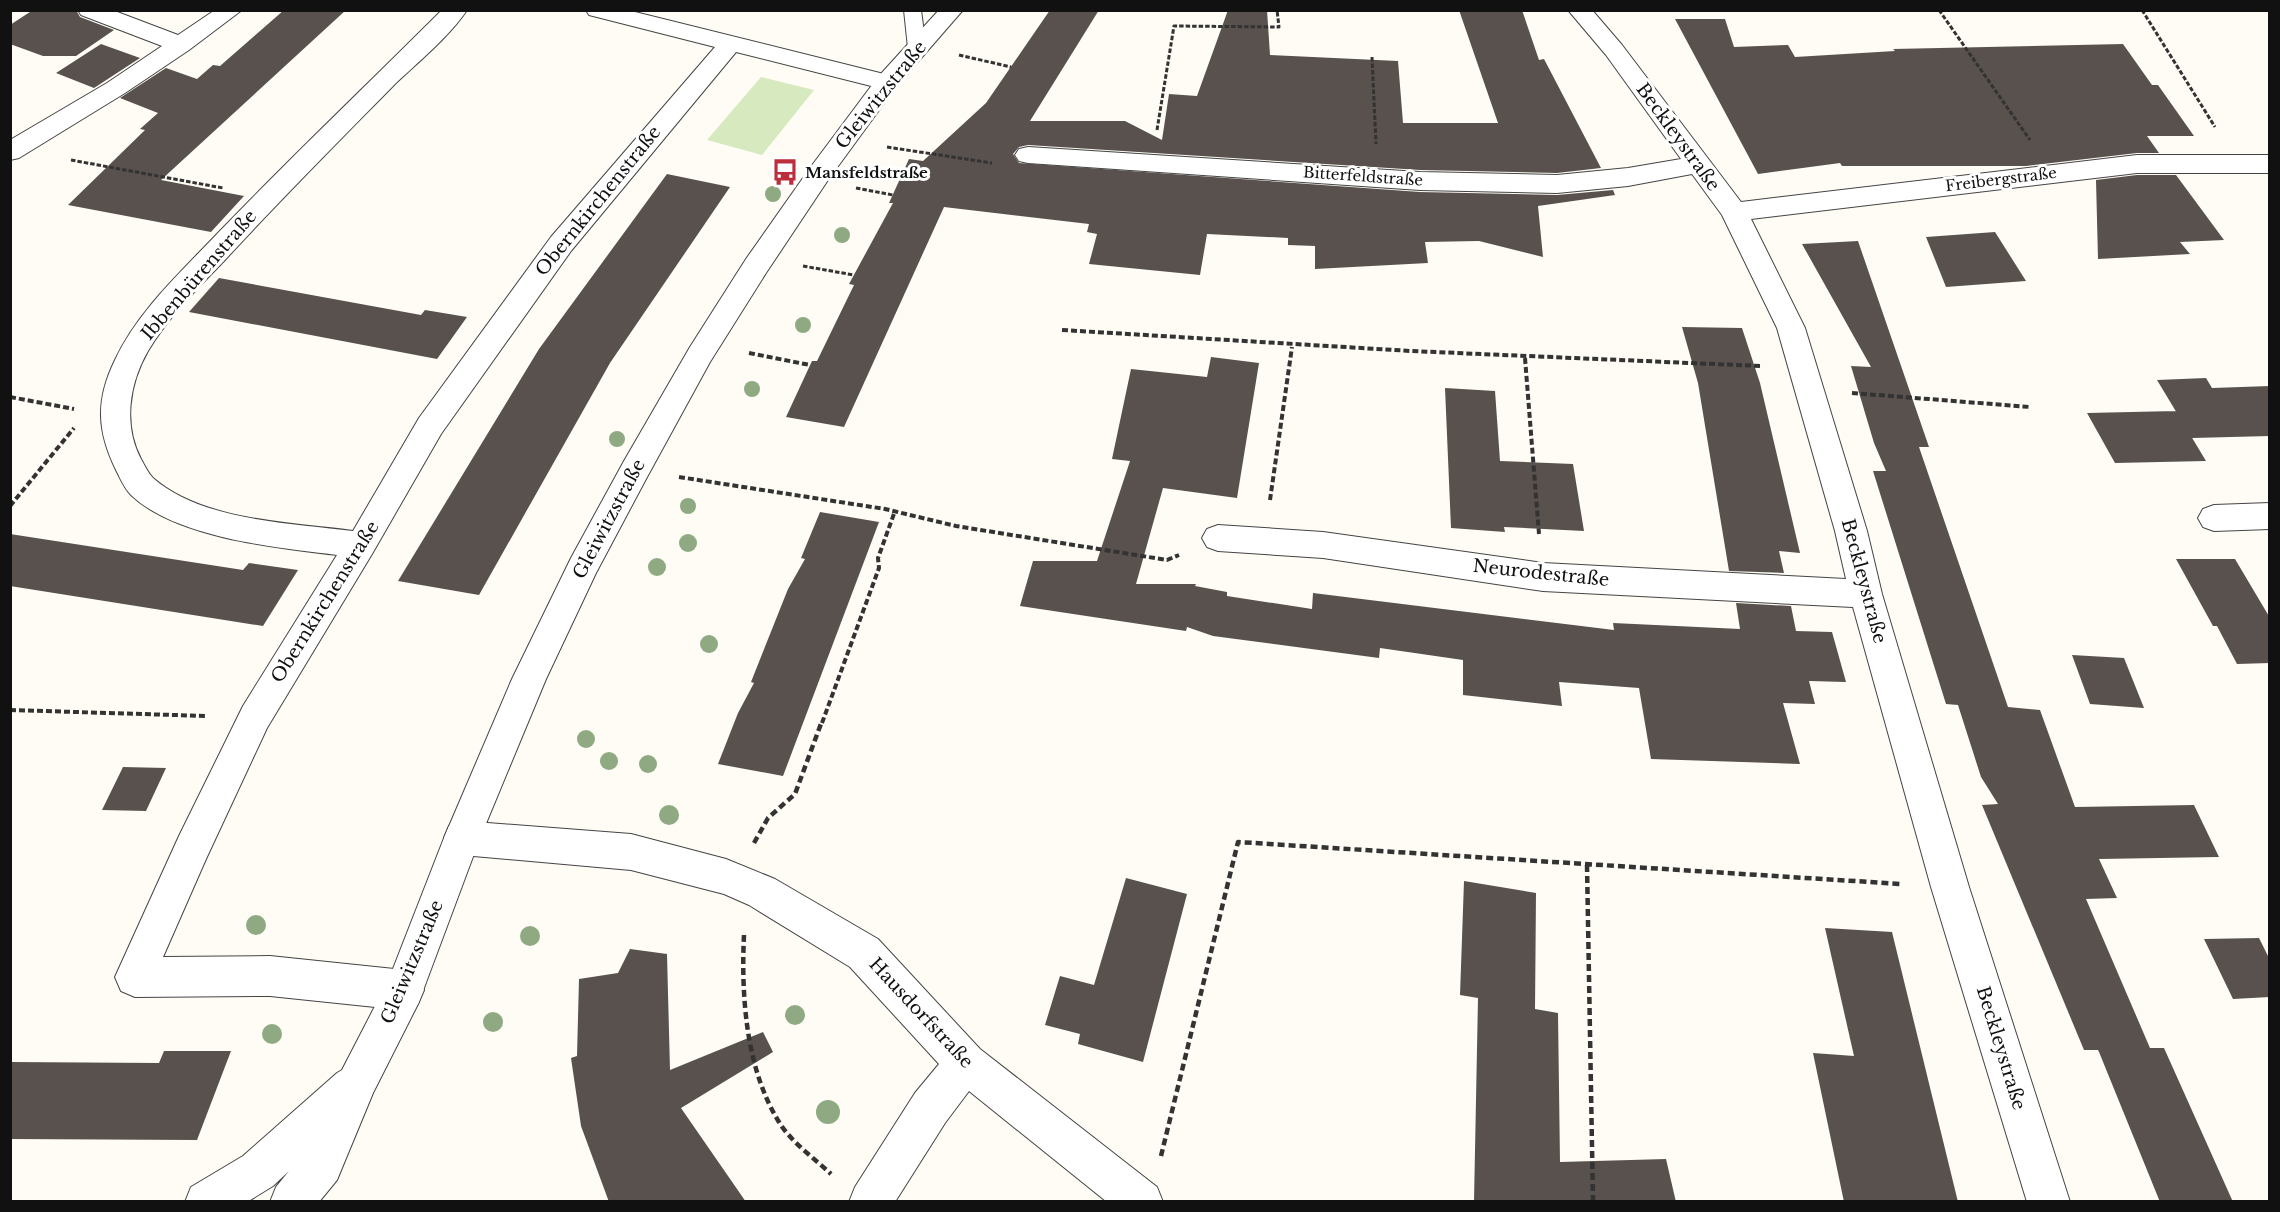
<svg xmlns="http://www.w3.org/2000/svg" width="2280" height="1212" viewBox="0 0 2280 1212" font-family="'Libre Baskerville',serif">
<rect width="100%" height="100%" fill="#fefcf5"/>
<path fill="#d7e9bf" d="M761 77 814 90 762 155 707 140Z"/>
<path fill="#59514d" d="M33 10H76L80 17 114 30 76 56H43L10 44V25Z
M284 10H346L161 180 244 196 211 232 68 205 145 130 140 129 158 113 120 98 166 68 197 79 213 65 220 66Z
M1050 10H1099L1030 121H1125L1162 140 1169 94 1197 96 1228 10H1267L1270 55 1398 61 1403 123H1498L1459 10H1522L1539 60 1544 59 1601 168 1557 173 1420 170 1028 145 1019 147 1013 154 1019 163 1420 192 1557 195 1613 190 1615 195 1538 206 1543 257 1479 241 1425 242 1428 263 1315 269V246L1288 245V238L1207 234 1200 275 1089 264 1097 234 1087 232 1089 224 944 207 844 427 786 417 812 361H817L854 285 849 284 893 203H889L909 159 923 161 986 103Z
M1675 19H1725L1734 47 1788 45 1795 57 1895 51 1893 49 2123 44 2152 85H2158L2194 136H2147L2159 153H2137L2026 166H1842L1840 163 1758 174Z
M101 44 140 58 94 88 56 73Z
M667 174 730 187 610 363 479 595 398 581 539 349Z
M2137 175H2176L2224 240 2180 242 2190 254 2098 259 2096 180Z
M1995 232 2026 281 1946 287 1926 237Z
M1858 241 1929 447H1919L2008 707 2040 710 2075 807 2194 805 2219 857 2099 859 2117 898 2086 899 2150 1048H2164L2233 1202H2160L2099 1052 2098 1050H2084L1982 805 1998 804 1981 777 1958 705 1946 704 1873 471H1886L1874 443 1851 366 1871 367 1802 244Z
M219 278 421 315 425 310 467 317 437 359 189 312Z
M1682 327 1742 328 1760 383 1800 553 1779 551 1784 573 1729 571 1698 383Z
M1211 357 1259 363 1237 498 1163 488 1136 584H1196L1195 586 1227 592V596L1312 609 1313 593 1614 630 1613 623 1740 629 1736 603 1791 606 1796 631 1832 632 1846 682 1809 681 1815 704 1783 703 1800 764 1651 759 1639 688 1559 682 1562 706 1463 695V660L1380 648 1379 658 1213 636 1187 627 1186 631 1020 606 1033 561H1097L1130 461 1112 459 1131 369 1207 377Z
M2206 378 2212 388 2270 386V436L2192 438 2157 380Z
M1445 388 1495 391 1500 461 1573 464 1584 531 1504 527 1505 532 1451 528Z
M2176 411 2206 461 2115 463 2087 413Z
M820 512 879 522 783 776 718 764 738 713 754 683 751 682 788 589 805 559 801 558Z
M10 534 243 570 249 563 298 570 263 626 10 586Z
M2176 559H2235L2270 618V663L2237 664 2217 626H2213Z
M2072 655 2124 658 2144 708 2090 704Z
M123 767 166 768 146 811 102 810Z
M1126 878 1187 894 1143 1062 1078 1044 1080 1034 1045 1025 1060 976 1094 985Z
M1464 881 1536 893 1535 1009 1558 1013 1560 1162 1666 1159 1676 1202H1474L1478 998 1460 995Z
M1825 928 1892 932 1958 1202H1844L1813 1053 1854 1056Z
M2259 938 2270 960V997L2233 999 2204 939Z
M630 949 667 954 670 1070 763 1032 773 1052 681 1108 746 1202H609L581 1126 571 1058 577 1056 579 979 618 973Z
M164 1051H231L197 1140 10 1139V1062L159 1063Z"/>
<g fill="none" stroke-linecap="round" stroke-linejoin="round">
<defs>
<path id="service" d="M904 10H921L926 48 923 52H911L908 48Z"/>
<path id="minor" d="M78 10H112L178 35 215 10H242L189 50 125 93 19 158 10 160V140L107 83 162 46 81 15Z
M442 10H467C450 36 417 63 394 85 337 143 279 201 224 261 197 289 168 317 148 351 129 384 123 425 141 459 145 466 148 473 153 478 202 521 291 523 353 531L419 418 551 237 715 47 589 15 586 10H627L896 77 899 82 896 87 887 90 736 52 571 251 441 434 372 554 267 728 206 859 163 957 270 956 404 970 418 976 424 990 418 1004 404 1010 270 996 135 997 121 991 115 977 179 836 243 706 337 555C278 548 176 538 131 495 125 489 121 480 117 472 97 432 95 401 115 360 138 311 180 273 217 234 290 158 367 85 442 10Z
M1568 10H1592L1622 45 1741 202 2137 155H2270V173H2137L1751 219 1805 328 1867 531 1882 594 1969 887 2070 1202H2027L1931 887 1853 607 1543 591 1323 558 1218 551 1207 547 1202 538 1207 529 1218 525 1323 532 1543 563 1846 579 1835 531 1777 328 1722 215 1692 174 1628 186 1557 193 1420 190 1028 163 1019 161 1015 155 1019 149 1028 147 1420 172 1557 175 1628 168 1681 159 1606 55Z
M2270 503V529L2214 531 2203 527 2198 518 2203 509 2214 505Z
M462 821 631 834 726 859 775 879 878 939 980 1049 1157 1187 1163 1202H1107L969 1091 945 1123 895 1202H849L855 1187 915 1093 939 1064 850 967 749 905 724 894 631 870 462 855 449 850 444 838 449 826Z"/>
<path id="tertiary" d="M939 10H963L896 87 828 180 766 273 710 362 646 479 596 573 546 679 480 838 418 1004 373 1093 337 1180 319 1202H270L276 1187 289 1171 273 1186 247 1202H185L191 1187 243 1156 337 1073 342 1070 389 979 444 838 512 679 571 558 624 461 690 347 746 259 810 168 878 77Z"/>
</defs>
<use href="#service" stroke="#444" stroke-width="2"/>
<use href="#minor" stroke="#444" stroke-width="2"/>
<use href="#tertiary" stroke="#444" stroke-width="2"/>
<path stroke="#333" stroke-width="3" stroke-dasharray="4.5 2" stroke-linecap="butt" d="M1939 10 2030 140
M2142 10 2215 127
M959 55 1011 67
M1372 57 1376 144
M1157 130 1174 26 1279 27 1277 10
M887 147 992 163
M71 160 223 188
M856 188 893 195
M803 266 854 275"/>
<path stroke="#333" stroke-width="4" stroke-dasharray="6 3" stroke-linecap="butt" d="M1062 330 1411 351 1760 366
M749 353 810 365
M1525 358 1539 534
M1852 393 2030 407
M10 397 74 409
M679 477 885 509 956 526 1167 560 1179 555
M1270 500 1292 347
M10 506 74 428
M10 710 207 716
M822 723 879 568 878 558 895 511"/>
<path stroke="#333" stroke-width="4.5" stroke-dasharray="7 4" stroke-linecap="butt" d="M754 843 768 818 795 794 822 721
M1587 865 1593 1202
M744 935C741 996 746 1069 779 1122 791 1142 814 1158 831 1174
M1161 1156 1238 842 1901 884"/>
<use href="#service" fill="#fff" fill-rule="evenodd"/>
<use href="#minor" fill="#fff" fill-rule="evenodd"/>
<use href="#tertiary" fill="#fff" fill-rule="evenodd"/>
</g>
<g fill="#8faa82">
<circle cx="773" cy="194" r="8"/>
<circle cx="842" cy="235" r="8"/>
<circle cx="803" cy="325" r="8"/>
<circle cx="752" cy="389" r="8"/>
<circle cx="617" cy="439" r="8"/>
<circle cx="688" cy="506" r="8"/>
<circle cx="688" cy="543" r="9"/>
<circle cx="657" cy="567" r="9"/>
<circle cx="709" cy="644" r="9"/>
<circle cx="586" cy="739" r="9"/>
<circle cx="609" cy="761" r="9"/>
<circle cx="648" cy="764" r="9"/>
<circle cx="669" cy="815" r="10"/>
<circle cx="256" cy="925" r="10"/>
<circle cx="530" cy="936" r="10"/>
<circle cx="795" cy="1015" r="10"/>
<circle cx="493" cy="1022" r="10"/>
<circle cx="272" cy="1034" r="10"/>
<circle cx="828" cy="1112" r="12"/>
</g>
<defs>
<symbol id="bus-bare" viewBox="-9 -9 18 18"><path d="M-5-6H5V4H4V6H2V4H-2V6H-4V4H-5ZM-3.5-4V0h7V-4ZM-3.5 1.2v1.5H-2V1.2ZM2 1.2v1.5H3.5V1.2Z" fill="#bc2e3c" stroke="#fff" stroke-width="2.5" paint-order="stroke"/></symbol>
</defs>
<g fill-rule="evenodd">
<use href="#bus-bare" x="766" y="153" width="38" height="38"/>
</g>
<g text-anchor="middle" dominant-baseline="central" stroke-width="6" stroke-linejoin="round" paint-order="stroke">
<g font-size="15" font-weight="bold" fill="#111" stroke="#fff" text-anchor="start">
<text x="805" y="172">Mansfeldstraße</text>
</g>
<g font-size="15" fill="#111" stroke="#fff">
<text transform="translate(1363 176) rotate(4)">Bitterfeldstraße</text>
<text transform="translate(2001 179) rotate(-7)">Freibergstraße</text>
</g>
<g font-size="18" fill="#111" stroke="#fff">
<text transform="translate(881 95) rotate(-51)">Gleiwitzstraße</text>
<text transform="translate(1678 137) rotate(54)">Beckleystraße</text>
<text transform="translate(598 201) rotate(-51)">Obernkirchenstraße</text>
<text transform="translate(199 275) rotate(-49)">Ibbenbürenstraße</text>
<text transform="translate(609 519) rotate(-62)">Gleiwitzstraße</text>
<text transform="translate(1541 573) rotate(6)">Neurodestraße</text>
<text transform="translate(1864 581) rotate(75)">Beckleystraße</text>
<text transform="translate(325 602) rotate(-58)">Obernkirchenstraße</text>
<text transform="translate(412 962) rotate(-67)">Gleiwitzstraße</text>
<text transform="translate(921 1013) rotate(47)">Hausdorfstraße</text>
<text transform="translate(2001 1048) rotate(73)">Beckleystraße</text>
</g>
</g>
<rect width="2280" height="1212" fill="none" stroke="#111111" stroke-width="24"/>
</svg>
